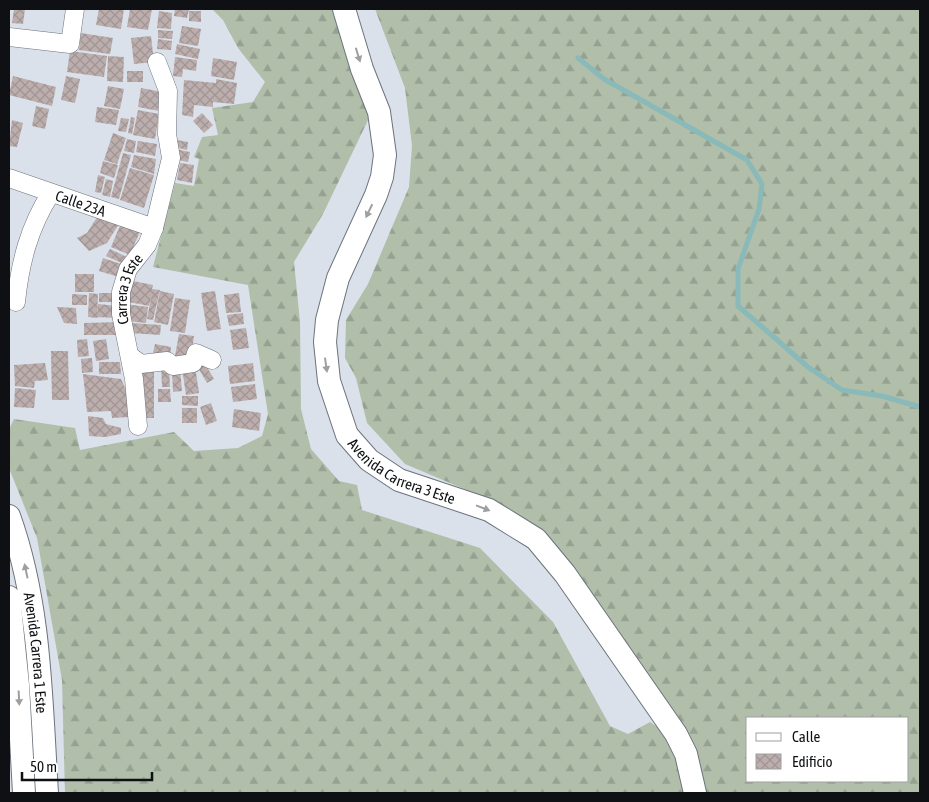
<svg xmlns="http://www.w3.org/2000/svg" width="929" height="802" viewBox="0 0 929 802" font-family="'Asap Condensed',sans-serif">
<defs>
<pattern id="forest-firs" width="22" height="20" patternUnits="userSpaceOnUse" patternTransform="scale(1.25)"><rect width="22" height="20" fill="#b0beaa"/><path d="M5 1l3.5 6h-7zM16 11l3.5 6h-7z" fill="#96a291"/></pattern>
<pattern id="building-cross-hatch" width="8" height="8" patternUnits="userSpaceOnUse" patternTransform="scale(1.25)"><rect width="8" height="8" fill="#bcaead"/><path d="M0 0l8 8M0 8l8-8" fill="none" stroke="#a09594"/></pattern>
</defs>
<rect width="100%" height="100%" fill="#dae1eb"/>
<path fill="url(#forest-firs)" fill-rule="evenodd" d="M212 9H333L370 116 323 214 294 262 300 322 301 409 311 449 339 481 357 485 362 510 480 548 553 622 610 726 628 734 650 722 672 736 685 793H65L62 680 37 538 9 468V429L14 419 75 428 80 450 174 432 194 451 238 448 262 436 268 414 248 285 153 267 175 183 194 186 199 159 194 157 202 137 218 135 212 108 253 102 265 82 238 48 223 20Z
M375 9H920V793H704L548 540 509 508 405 464 367 423 356 378 345 358 346 320 368 284 409 187 412 146 405 88ZM748 718H908V781H748Z"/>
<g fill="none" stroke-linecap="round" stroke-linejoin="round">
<path stroke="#89b9b8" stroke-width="5" d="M578 58 604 79 747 160 762 184 759 209 738 269V306L808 367 842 390 882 396 920 407"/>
</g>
<path fill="url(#building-cross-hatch)" d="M14 9H25L23 24 12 23Z
M99 9H124L121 29 96 25Z
M130 9H152L148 30 127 27Z
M175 9H189L187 18 174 16Z
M159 11 172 13 171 29 157 28Z
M189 11H201V22L189 21Z
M182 26 201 29 198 46 179 43Z
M158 30 173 31 172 39 158 38Z
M81 33 113 38 110 54 79 50Z
M151 36 154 62 134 64 131 38Z
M158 39 172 41 171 50 157 49Z
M177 44 200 49 198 59 175 54Z
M70 51 107 56 104 77 67 72Z
M108 56 124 57 123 82 107 81Z
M175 57 197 60 196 71 183 69 182 77 173 76Z
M213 58 237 62 234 80 211 76Z
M127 71H143V82H127Z
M13 76 56 87 52 106 9 95Z
M66 76 80 79 75 103 61 100Z
M216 79 237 83 234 104 213 102V107L194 105 193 117 182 115 184 80 216 83Z
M108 86 124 89 120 109 104 106Z
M141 88 163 92 159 111 138 107Z
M36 106 49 109 45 129 32 126Z
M97 107 119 110 116 125 95 122Z
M138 110 159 114 155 139 133 135Z
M202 113 213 125 204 133 193 121Z
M131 117 135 118 132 134 128 133Z
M121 118 129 119 126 132 118 131Z
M12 120 23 123 17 147 9 146Z
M113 133 126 138 117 164 104 160Z
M127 139 136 141 134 153 124 151Z
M171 139 188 142 187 150 170 146Z
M138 141 157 144 155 156 136 152Z
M175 149 190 152 188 162 173 159Z
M123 153 131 155 119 199 111 197Z
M134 155 156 159 154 174 131 167Z
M103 161 118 165 114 178 100 173Z
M180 163 194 165 192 183 177 180Z
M130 168 154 175 144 208 120 200Z
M98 175 105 177 101 193 95 192Z
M106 179 113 181 110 197 102 195Z
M101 211 122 219 107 243 89 251 77 238 87 233Z
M122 221 141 229 130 255 111 247Z
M110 249 127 257 124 264 106 256Z
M103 258 124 265 119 277 99 271Z
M75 274H94V292H75Z
M128 280 153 285 152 289 160 290 153 320 147 319 152 293 149 306 124 301Z
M160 291 174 294 168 325 154 322Z
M215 291 221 329 207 331 201 293Z
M89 293 98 294 97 318 88 317Z
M99 293H117V302H99Z
M239 293 241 312 226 313 224 295Z
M72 294 87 295V305H72Z
M175 298 190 300 185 333 170 331Z
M98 304 118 306V318L97 317Z
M125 304 148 307 146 323 127 321Z
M57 307 76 308 77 324 64 323Z
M243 313 244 324 229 326 227 315Z
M121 322V335H84V323Z
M130 323 161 325 160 335 130 333Z
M246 328 249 348 233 350 230 330Z
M179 334 194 336 191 359 175 356Z
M87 339 89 356 78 357 77 340Z
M106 339 109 359 96 361 93 341Z
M155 344 171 347 170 356 153 353Z
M51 351H68L69 400H52Z
M92 358 93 372 82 373 81 359Z
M99 362H120L121 374H99Z
M204 362 214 379 207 383 197 366Z
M45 363 48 380 35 381 34 388 15 386 14 365Z
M253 363 255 381 230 384 228 366Z
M195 366 199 393 186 395 182 368Z
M161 367H169L170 387H162Z
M154 368V418H140L139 369Z
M180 370 182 391 173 392 172 371Z
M83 374 121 379 127 392 129 417 112 418 111 411 87 412Z
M255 384 257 399 233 402 231 387Z
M15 388 36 390 34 408 14 407Z
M158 389H170L171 402H158Z
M182 396H198V406L182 405Z
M211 403 217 421 206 425 200 407Z
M182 408H197V423H182Z
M234 409 261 413 259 431 232 427Z
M88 416 103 418 106 424 121 428V434L105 437 89 436Z"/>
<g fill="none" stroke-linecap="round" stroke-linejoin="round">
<defs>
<g id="minor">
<path d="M9 37 70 44 75 9"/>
<path id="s1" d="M9 178 154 228"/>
<path d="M16 302C20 263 29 227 51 193"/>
<path d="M130 356 141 364 167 361 173 366 193 363 196 353 212 360"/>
<path id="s2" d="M138 426 134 379 121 314V292L128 269 147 245 154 228 171 158 167 134 168 91 157 62"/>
</g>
<g id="major">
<path id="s3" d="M344 9 362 69 379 112 385 155 382 177 376 195 338 278 327 320 325 342 329 381 347 435 369 460 399 480 489 510 536 539 565 574 676 734 686 754 695 793"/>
<path id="s4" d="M9 516C41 605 41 700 47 793"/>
<path d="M9 597 18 685 24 793"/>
</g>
</defs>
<use href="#minor" stroke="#6c737b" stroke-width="19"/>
<use href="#major" stroke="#6c737b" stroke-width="24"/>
<use href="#minor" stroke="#fff" stroke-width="18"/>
<use href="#major" stroke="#fff" stroke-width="22"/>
</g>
<defs><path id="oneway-solid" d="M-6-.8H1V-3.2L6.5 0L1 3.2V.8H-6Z" transform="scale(1.25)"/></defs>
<g fill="#9f9fa1">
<use href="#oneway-solid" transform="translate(358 55) rotate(73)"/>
<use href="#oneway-solid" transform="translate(369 211) rotate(116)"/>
<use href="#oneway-solid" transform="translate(326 365) rotate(82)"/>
<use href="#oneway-solid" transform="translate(483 508) rotate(21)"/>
<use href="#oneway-solid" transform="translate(26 571) rotate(-102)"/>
<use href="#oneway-solid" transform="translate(19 698) rotate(87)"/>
</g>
<g text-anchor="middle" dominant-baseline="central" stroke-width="4" stroke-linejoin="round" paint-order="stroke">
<g font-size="15" fill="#0e1013" stroke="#fff">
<text stroke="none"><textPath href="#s1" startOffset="76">Calle 23A</textPath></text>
<text stroke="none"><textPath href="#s2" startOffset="140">Carrera 3 Este</textPath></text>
<text stroke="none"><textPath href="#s3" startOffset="514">Avenida Carrera 3 Este</textPath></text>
<text stroke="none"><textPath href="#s4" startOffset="140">Avenida Carrera 1 Este</textPath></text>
</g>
</g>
<rect width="929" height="802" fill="none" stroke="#0e1013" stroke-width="20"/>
<rect x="746" y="717" width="162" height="65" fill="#ffffff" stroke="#9f9fa1"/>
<rect x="756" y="733" width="25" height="8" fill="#ffffff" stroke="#9f9fa1"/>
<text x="792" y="742" font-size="15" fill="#0e1013">Calle</text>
<rect x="756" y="754" width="25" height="15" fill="url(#building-cross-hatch)" stroke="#9f9fa1"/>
<text x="792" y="767" font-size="15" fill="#0e1013">Edificio</text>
<path d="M22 772v8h130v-8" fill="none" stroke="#0e1013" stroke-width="2.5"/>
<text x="30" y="772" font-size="15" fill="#0e1013" stroke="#ffffff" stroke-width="4" paint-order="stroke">50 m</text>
</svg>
